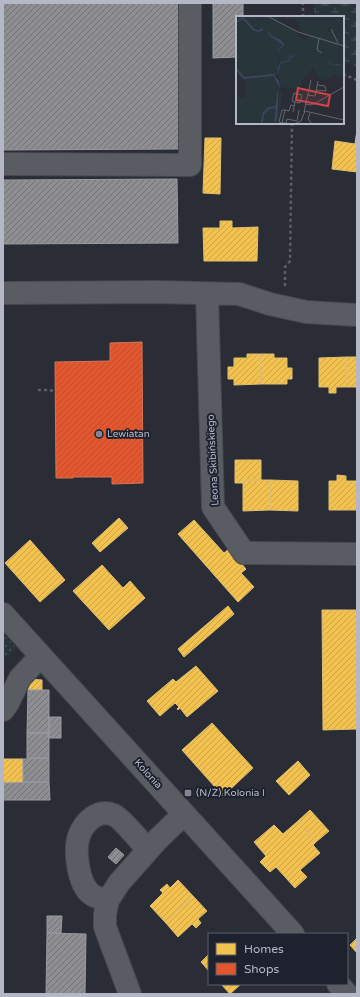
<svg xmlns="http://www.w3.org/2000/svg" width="360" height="997" viewBox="0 0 360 997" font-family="'Varela Round',sans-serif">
<defs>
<pattern id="wetland-marsh" width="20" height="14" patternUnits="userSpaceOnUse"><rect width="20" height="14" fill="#28363b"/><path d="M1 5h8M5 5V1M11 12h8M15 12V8" fill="none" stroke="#455156"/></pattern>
<pattern id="park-dots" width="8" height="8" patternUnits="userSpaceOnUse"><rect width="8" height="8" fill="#28363b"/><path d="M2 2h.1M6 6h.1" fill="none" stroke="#455156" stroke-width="1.8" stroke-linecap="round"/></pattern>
<pattern id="homes-hatch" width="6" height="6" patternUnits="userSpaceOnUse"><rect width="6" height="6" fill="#f2c14e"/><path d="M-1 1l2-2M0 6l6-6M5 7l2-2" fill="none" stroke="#cca54a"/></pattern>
<pattern id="shops-hatch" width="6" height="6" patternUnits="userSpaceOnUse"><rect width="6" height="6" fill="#e4572e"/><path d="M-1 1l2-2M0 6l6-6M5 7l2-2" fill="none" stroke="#b84f31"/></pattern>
<pattern id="industry-hatch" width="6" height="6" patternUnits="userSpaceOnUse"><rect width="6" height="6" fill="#8d8d92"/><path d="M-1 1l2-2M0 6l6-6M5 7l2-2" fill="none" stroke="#737378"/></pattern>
</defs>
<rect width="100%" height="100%" fill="#2a2d35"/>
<path fill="url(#wetland-marsh)" d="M313 3H357V67L343 62V17H315Z"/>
<path fill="url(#park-dots)" d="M3 634 16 648 9 656H3Z"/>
<path fill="url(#homes-hatch)" stroke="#dfbe72" d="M357 130V172L332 169 335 141 355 144Z
M205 138H221L220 194 203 193Z
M220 221H232V228L258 227 257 261H204L203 228H220Z
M247 354H260L261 384 234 385V379H228V367H234V358H247Z
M260 354H274V358H287V368H292V379H287V384H261Z
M346 357H357V387H346Z
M346 357V387H336V393H329V387H319V358Z
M235 460H261V480H243V483H235Z
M337 475 346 476V481H356V510H329V481H337Z
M243 480H270V510L243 511Z
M270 480 298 481V511L270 510Z
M119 518 128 528 100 552 92 543Z
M194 520 224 553 229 549 246 569 241 573 254 587 238 602 178 534Z
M30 540 65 580 40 602 5 563Z
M102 565 123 588 130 581 145 598 109 630 73 591Z
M228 606 234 614 184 657 178 649Z
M322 610H357V729L323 730Z
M196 666 218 691 187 717 180 708 178 710 177 709 179 707 175 703 160 716 147 701 173 679 176 682Z
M28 679 42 680V690H28Z
M212 723 253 768 223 796 182 750Z
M3 759H23V782L3 783Z
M298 761 310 775 289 795 276 781Z
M310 810 329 831 316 842 298 821Z
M298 821 316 842 313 845 320 853 300 870 307 877 295 888 276 867 270 872 260 862 266 856 254 842 274 825 283 834Z
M178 880 193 896 165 922 150 906 163 893 160 890 167 884 170 888Z
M193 896 207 911 198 919 201 923 196 928 192 924 178 937 165 922Z
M357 938V953L350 945Z
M209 954V971L201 962Z
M221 984H241L230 994Z"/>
<path fill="url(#shops-hatch)" stroke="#d6745c" d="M142 342 143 483 112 484V477H73V478H56L55 362 110 361V343Z"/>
<path fill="url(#industry-hatch)" stroke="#999aa2" d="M3 3H180L181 149 3 150Z
M213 3H243V17H237V57L213 58Z
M177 179 178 243 3 244V180Z
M28 690H49V733H27Z
M49 717H61V738H49Z
M27 733H49V758H27Z
M49 758V782H23V759Z
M49 782 50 800H3V783Z
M116 848 124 855 116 864 108 857Z
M47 916H62L61 933H47Z
M47 933 86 934 85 994H46Z"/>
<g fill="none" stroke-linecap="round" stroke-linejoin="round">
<defs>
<path id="minor" d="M3 164 190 165V3
M3 293 157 292 239 294 270 304 306 312 357 315
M207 294 213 507 244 553 357 554
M3 614 293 934
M3 710 8 703 20 678 41 656
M108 900C102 899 96 898 91 894 78 884 74 850 79 836 84 822 98 808 114 815 121 818 142 843 148 850
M338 984 347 994
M130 994 105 927V914L108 900 119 883 158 839 184 814"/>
</defs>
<use href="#minor" stroke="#46484e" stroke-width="24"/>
<path stroke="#5d6067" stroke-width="2.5" stroke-dasharray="3 3" stroke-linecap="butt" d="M303 17V3
M343 74 357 80
M285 286V267L290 261 292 123
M38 390H50L56 392"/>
<use href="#minor" stroke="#5a5c63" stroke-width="22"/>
</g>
<g fill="#848793" stroke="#1e222f" stroke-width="1.5">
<circle cx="99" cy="434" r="4"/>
<rect x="184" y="789" width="8" height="8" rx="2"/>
</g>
<g text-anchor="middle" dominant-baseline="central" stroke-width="4" stroke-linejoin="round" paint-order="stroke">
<g font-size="10" fill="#b4b8c6" stroke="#1e222f" text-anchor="start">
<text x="107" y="434">Lewiatan</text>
<text x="196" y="793">(N/Ż) Kolonia I</text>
</g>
<g font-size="10" fill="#b4b8c6" stroke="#1e222f">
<text transform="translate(213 460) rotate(-93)">Leona Skibińskiego</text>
<text transform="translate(148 774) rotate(48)">Kolonia</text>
</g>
</g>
<g transform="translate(236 16)">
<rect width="108" height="108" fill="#2a2d35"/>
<path d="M0 0H30L58 14 67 25 73 20 65 15 71 9 90 13 96 19 99 16 108 17V59L102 62 99 59 89 64 84 63 77 52 68 62 63 54 65 41 54 39 51 41V45L43 46 41 58 37 59 44 73 41 77 40 99 42 77 47 74 42 108H5L0 103V81L9 82V63L4 62 0 53V24L11 25 25 14 15 12 6 4 0 8Z" fill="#28363b"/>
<path d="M32 0H108V17L99 16 95 19 93 16 97 14 95 11 87 14 71 9 65 15 60 4 43 2 40 5ZM34 39 37 48 16 40 28 39Z" fill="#28363b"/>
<path d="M6 4 22 16 11 25H1L0 8ZM53 40 65 41 63 54 68 62 63 73 45 71 42 57 44 47 47 46 45 45 44 48V45H51Z" fill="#28363b"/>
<path d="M30 12 35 19 45 24 48 28V30L43 33V38L38 43 41 53 45 46 54 44 51 41 53 39 56 41 57 39 60 40 89 47 93 46 96 49 102 48 108 50 95 49 92 46 89 47 59 40 56 42 52 40 55 45 45 47 42 58 38 59 43 65 44 73 42 77V91L41 103 38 108 41 77 44 73 37 59 38 58H41L42 55 38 44 43 37 42 33 47 29 34 20 30 12 25 14Z" fill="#3b435d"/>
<path fill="none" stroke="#3b435d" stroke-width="2" d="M0 6 7 2 18 14 23 15 27 13M0 53 8 62 37 59M26 108 27 98 33 92 41 91"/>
<path fill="none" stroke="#61656f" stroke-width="1" d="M31 0 62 16 108 30M95 13 102 27M83 22 81 34 86 37M80 74 90 75 89 70 81 69M71 79 79 80 82 65M69 88 76 89 108 71M59 90 55 89 53 95 49 94 46 107H50L51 103 61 105 63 94M57 96 59 86 64 87 66 79 58 77 56 85 59 86M68 96 75 64M74 97 72 103 76 108M46 107 43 106 46 94H49M58 108 65 105 69 95 108 104"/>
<path fill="#cf4548" fill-opacity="0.15" stroke="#cf4548" stroke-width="2" d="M62 72 94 79 92 90 60 84Z"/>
<rect width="108" height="108" fill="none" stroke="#b4b8c6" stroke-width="2"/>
</g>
<rect width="360" height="997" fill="none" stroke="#b4b8c6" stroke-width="8"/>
<rect x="208" y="933" width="140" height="52" fill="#1e222f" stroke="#5a5e6b"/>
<rect x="216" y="943" width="20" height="12" fill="#f2c14e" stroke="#5a5e6b"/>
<text x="244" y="953" font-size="12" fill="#b4b8c6">Homes</text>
<rect x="216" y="963" width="20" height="12" fill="#e4572e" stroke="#5a5e6b"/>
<text x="244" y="973" font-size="12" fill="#b4b8c6">Shops</text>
</svg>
